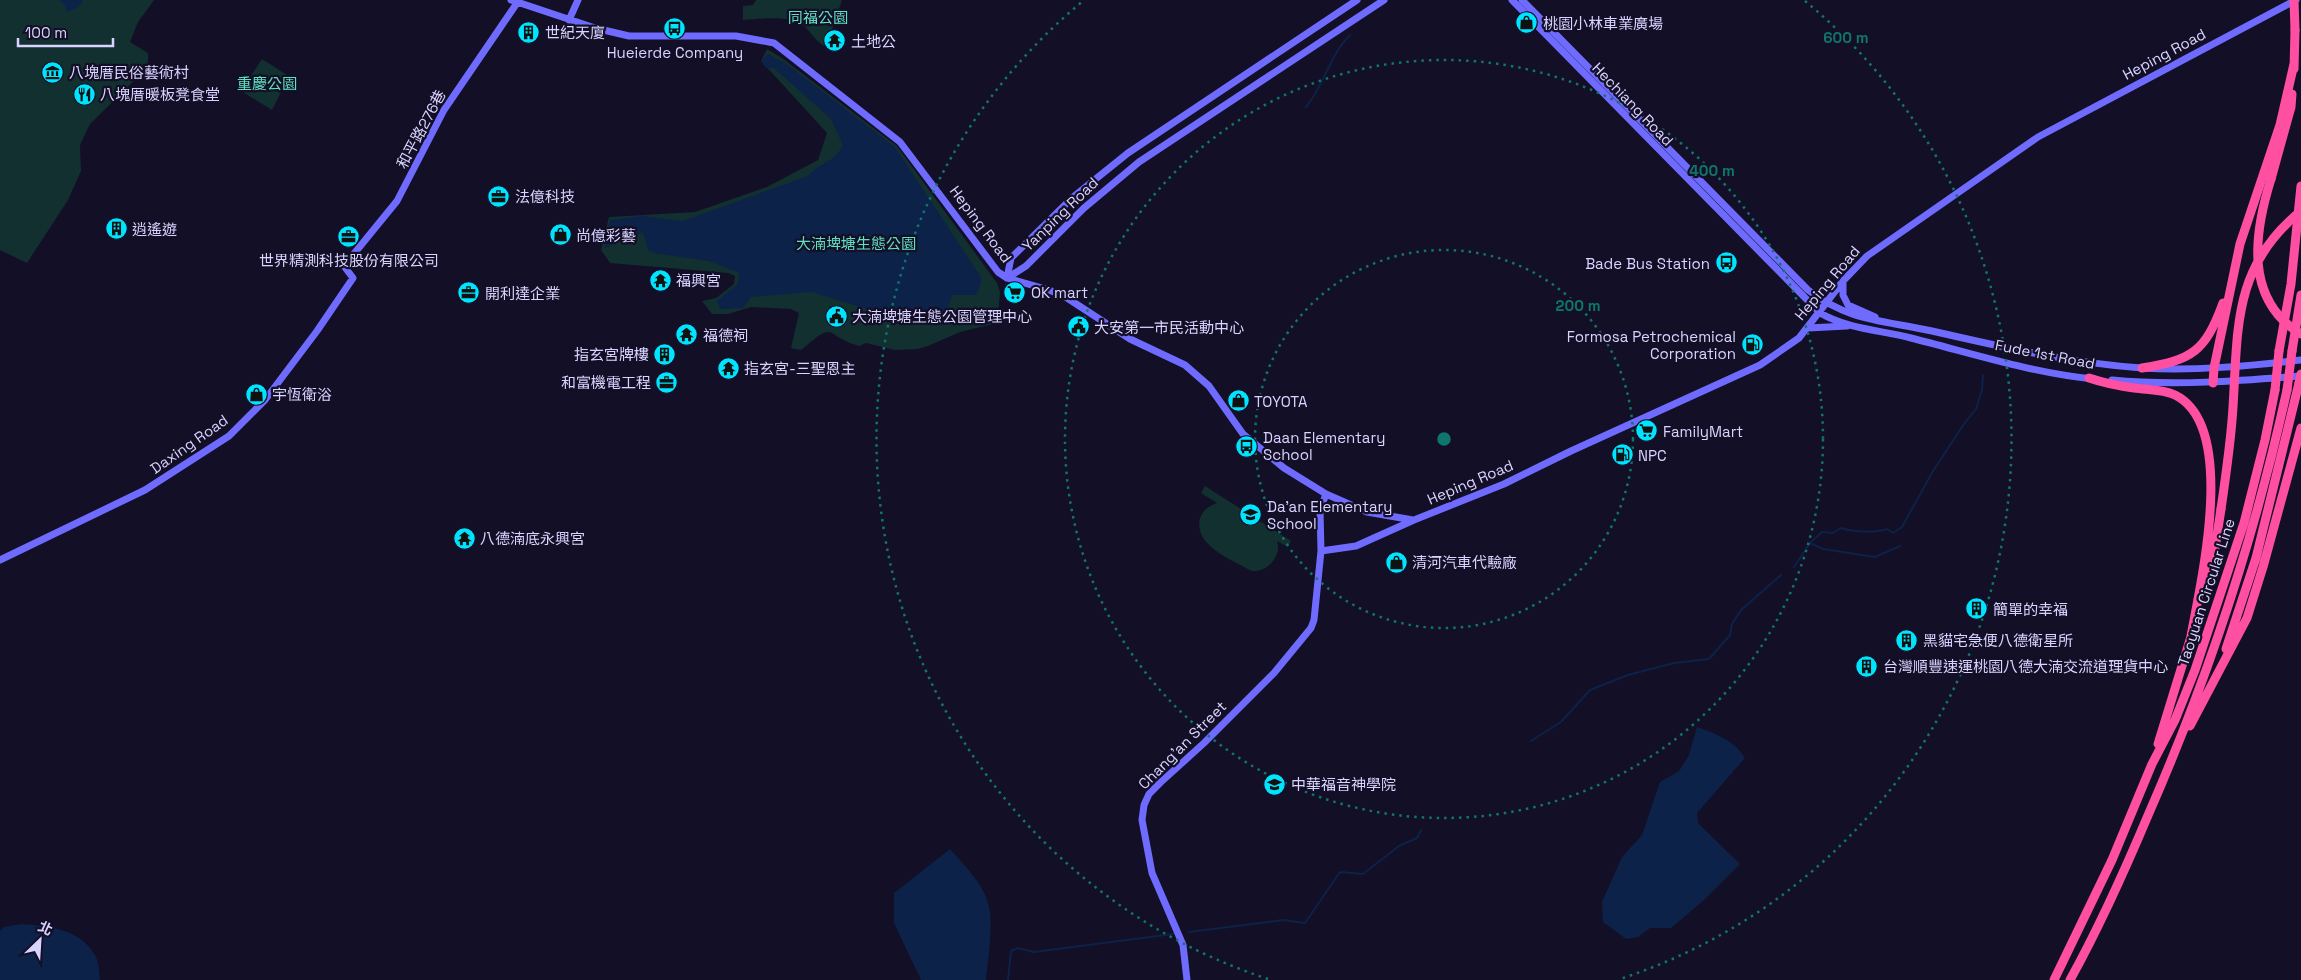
<svg xmlns="http://www.w3.org/2000/svg" width="2301" height="980" viewBox="0 0 2301 980" font-family="'Space Grotesk','Noto Sans TC',sans-serif">
<rect width="100%" height="100%" fill="#130f26"/>
<path fill="#12302f" d="M0 0H154L138 22 130 42 148 53V67L90 124 80 145 81 171 68 200 27 263 0 250Z
M756 0H842L826 47C816 42 811 32 803 25 789 15 759 19 743 20V6L753 5Z
M767 49 782 58 897 146 997 283 1000 292 998 317 993 324 960 332 928 346 918 349 895 350 866 343 859 346C822 335 838 319 801 350L791 348 799 313 791 309 751 307 728 314H712L702 301 716 298 734 284 735 276 728 273 610 263 601 250 609 217 695 212 767 187 818 160 827 133 761 61Z
M262 59 289 76 272 110 241 91Z
M1205 486 1291 541 1288 547 1277 541C1282 556 1268 572 1252 571 1233 560 1193 546 1200 518 1203 510 1209 506 1217 503L1201 493Z"/>
<path fill="#0c2248" d="M59 0H83L79 7 67 12 64 4Z
M768 54 788 65 895 147 981 277V284L976 295H952L946 315 934 320 895 318 812 292 751 297 743 308 720 309 717 301 738 284 739 273 709 261 653 253 648 250 643 232 605 248 610 220 642 216 683 221 808 176C821 161 833 164 843 145L831 119 774 68H766L761 61Z
M1697 727C1715 733 1735 741 1745 758L1697 813 1698 823 1740 864 1703 901 1671 928H1650L1638 937 1626 939 1603 922 1602 902 1622 857 1642 835 1660 782 1679 771 1689 755Z
M950 849C964 865 982 882 988 903 994 923 988 959 986 980H921L894 923V893Z
M21 924C49 926 82 929 96 957 99 963 99 973 100 980H0V931L4 927Z"/>
<g fill="none" stroke-linecap="round" stroke-linejoin="round">
<path stroke="#0c2248" stroke-width="2" d="M1306 107C1325 84 1329 56 1350 35
M1810 543 1823 549 1875 557 1900 546
M1794 567 1810 543 1822 532 1833 533 1841 528C1852 532 1877 533 1887 529L1893 533 1902 527 1933 471 1964 424 1976 409 1982 390 1983 375
M1531 741 1561 722 1590 690 1628 675 1674 663 1709 659 1730 635 1732 624 1741 610 1781 575
M1189 932 1283 920 1305 923 1340 872 1363 874 1399 846 1417 838 1421 830
M1008 980 1011 951 1018 948 1034 952 1173 934"/>
<path stroke="#6f6bff" stroke-width="7" d="M511 0 595 28 629 36H736L774 43 900 142 998 272 1007 278 1049 290 1064 296 1130 339 1185 365 1209 386 1243 434 1284 468 1326 494 1367 512 1413 520
M1512 0 1820 313C1848 329 1880 330 1911 338 1971 353 2032 373 2094 379
M1522 0 1808 290C1850 322 1883 320 1932 331 2002 347 2070 363 2142 368 2195 371 2248 366 2301 360
M569 20 578 0
M1007 278 1026 266 1084 208 1139 162 1384 0
M1007 278 1011 258 1072 198 1128 153 1357 0
M1843 281V295L1848 305 1875 317
M1808 328 1847 326
M2112 380C2175 386 2238 381 2301 376
M1321 551 1356 546 1414 520 1504 484 1571 451 1760 365 1799 338 1843 281 1867 256 2038 137 2296 0
M0 560 145 490 229 436 265 400 317 331 353 278 344 266 397 201 444 110 517 3
M1187 980 1183 945 1152 873 1142 820 1144 805 1149 794 1161 782 1204 743 1274 673 1311 628 1314 620 1321 551 1320 510 1326 494"/>
<path stroke="#ff4fa3" stroke-width="9" d="M2294 69 2295 30
M2271 179 2291 107 2292 94
M2279 351 2291 284 2301 186
M2292 351 2301 295
M2142 368C2192 360 2205 352 2223 303
M2089 378C2104 383 2119 386 2134 388 2148 390 2162 389 2175 395 2238 426 2201 581 2191 636
M2213 383 2214 368 2240 244 2280 125 2294 64
M2204 591 2212 568 2221 509
M2226 649 2256 558 2299 383
M2190 726 2247 618 2263 567 2301 428
M2158 744 2193 630
M2054 980 2112 860 2152 764 2175 720 2195 670 2244 523 2265 440 2275 390
M2070 980C2100 926 2125 870 2149 813 2209 676 2255 536 2287 390"/>
<path stroke="#ff4fa3" stroke-width="9" d="M2294 0 2295 30
M2271 179C2254 233 2244 300 2301 334
M2299 383 2301 374
M2275 390 2279 351
M2287 390 2292 351
M2221 509C2226 475 2231 441 2233 407 2238 327 2233 266 2301 211"/>
</g>
<g fill="none" stroke="#0f766e" stroke-width="2.5" stroke-dasharray="2.5 5">
<circle cx="1444" cy="439" r="189"/>
<circle cx="1444" cy="439" r="379"/>
<path d="M1268 979A568 568 0 0 1 1083 1M1805 1A568 568 0 0 1 1620 979"/>
</g>
<defs>
<symbol id="shop-disc" viewBox="-11 -11 22 22"><circle r="9.5" fill="#00e5ff" stroke="#130f26"/><path d="M-5-2.5h2.3a2.7 3.5 0 0 1 5.4 0H5L5.5 6h-11ZM-1.5-2.5h3a1.5 2.3 0 0 0-3 0Z" fill="#111"/></symbol>
<symbol id="bus-disc" viewBox="-11 -11 22 22"><circle r="9.5" fill="#00e5ff" stroke="#130f26"/><path d="M-5-6H5V4H4V6H2V4H-2V6H-4V4H-5ZM-3.5-4V0h7V-4ZM-3.5 1.2v1.5H-2V1.2ZM2 1.2v1.5H3.5V1.2Z" fill="#111"/></symbol>
<symbol id="building-disc" viewBox="-11 -11 22 22"><circle r="9.5" fill="#00e5ff" stroke="#130f26"/><path d="M-4-6H4V6H1V3H-1V6H-4ZM-2.5-4.3h1.7v1.8h-1.7ZM.8-4.3h1.7v1.8H.8ZM-2.5-1h1.7V.8h-1.7ZM.8-1h1.7V.8H.8Z" fill="#111"/></symbol>
<symbol id="temple-disc" viewBox="-11 -11 22 22"><circle r="9.5" fill="#00e5ff" stroke="#130f26"/><path d="M0-6L5-2H3V0L6.5 2.5H4V6H1.5V3h-3V6H-4V2.5H-6.5L-3 0V-2H-5Z" fill="#111"/></symbol>
<symbol id="museum-disc" viewBox="-11 -11 22 22"><circle r="9.5" fill="#00e5ff" stroke="#130f26"/><path d="M0-6L6-3V-2H-6V-3ZM-5-1h2V3h-2ZM-1-1h2V3h-2ZM3-1h2V3H3ZM-6 4H6V6H-6Z" fill="#111"/></symbol>
<symbol id="restaurant-disc" viewBox="-11 -11 22 22"><circle r="9.5" fill="#00e5ff" stroke="#130f26"/><path d="M-5-6h1v4h1v-4h1v4h1v-4h1v5L-1.5 .5V6h-2V.5L-5-1ZM5-6V6H3V1.5H1.5Q1.5-4 5-6Z" fill="#111"/></symbol>
<symbol id="office-disc" viewBox="-11 -11 22 22"><circle r="9.5" fill="#00e5ff" stroke="#130f26"/><path d="M-6-3h4V-5.5h4V-3h4V5H-6ZM-1-4.5V-3h2v-1.5ZM-6 0V1H6V0Z" fill="#111"/></symbol>
<symbol id="supermarket-disc" viewBox="-11 -11 22 22"><circle r="9.5" fill="#00e5ff" stroke="#130f26"/><path d="M-6-5.5h2.5l.6 2H6L4.5 2H-2.5L-4.4-4H-6ZM-1.5 3.2a1.3 1.3 0 1 0 .1 0ZM3 3.2a1.3 1.3 0 1 0 .1 0Z" fill="#111"/></symbol>
<symbol id="civic-disc" viewBox="-11 -11 22 22"><circle r="9.5" fill="#00e5ff" stroke="#130f26"/><path d="M-.6-6.5H3V-4.5H.6V-3L4-1V1h2V6H-6V1h2V-1L-.6-3ZM-1.2 2.5V6h2.4V2.5Z" fill="#111"/></symbol>
<symbol id="fuel-disc" viewBox="-11 -11 22 22"><circle r="9.5" fill="#00e5ff" stroke="#130f26"/><path d="M-5.5-6h7V0h2V4h1.3V-2.5L3-4.5l.8-.8L6-3V5H2.5V1h-1V6h-7ZM-4.2-4.7v3.2H.2V-4.7Z" fill="#111"/></symbol>
<symbol id="school-disc" viewBox="-11 -11 22 22"><circle r="9.5" fill="#00e5ff" stroke="#130f26"/><path d="M0-5L7-2L0 1L-7-2ZM-4 1L0 2.5L4 1V4Q0 6-4 4Z" fill="#111"/></symbol>
<symbol id="university-disc" viewBox="-11 -11 22 22"><circle r="9.5" fill="#00e5ff" stroke="#130f26"/><path d="M0-5L7-2L0 1L-7-2ZM-4 1L0 2.5L4 1V4Q0 6-4 4Z" fill="#111"/></symbol>
</defs>
<g fill-rule="evenodd">
<use href="#shop-disc" x="1514" y="10" width="25" height="25"/>
<use href="#bus-disc" x="662" y="16" width="25" height="25"/>
<use href="#building-disc" x="516" y="20" width="25" height="25"/>
<use href="#temple-disc" x="822" y="28" width="25" height="25"/>
<use href="#museum-disc" x="40" y="60" width="25" height="25"/>
<use href="#restaurant-disc" x="72" y="82" width="25" height="25"/>
<use href="#office-disc" x="486" y="184" width="25" height="25"/>
<use href="#building-disc" x="104" y="216" width="25" height="25"/>
<use href="#shop-disc" x="548" y="222" width="25" height="25"/>
<use href="#office-disc" x="336" y="224" width="25" height="25"/>
<use href="#bus-disc" x="1714" y="250" width="25" height="25"/>
<use href="#temple-disc" x="648" y="268" width="25" height="25"/>
<use href="#supermarket-disc" x="1002" y="280" width="25" height="25"/>
<use href="#office-disc" x="456" y="280" width="25" height="25"/>
<use href="#civic-disc" x="824" y="304" width="25" height="25"/>
<use href="#civic-disc" x="1066" y="314" width="25" height="25"/>
<use href="#temple-disc" x="674" y="322" width="25" height="25"/>
<use href="#fuel-disc" x="1740" y="332" width="25" height="25"/>
<use href="#building-disc" x="652" y="342" width="25" height="25"/>
<use href="#temple-disc" x="716" y="356" width="25" height="25"/>
<use href="#office-disc" x="654" y="370" width="25" height="25"/>
<use href="#shop-disc" x="244" y="382" width="25" height="25"/>
<use href="#shop-disc" x="1226" y="388" width="25" height="25"/>
<use href="#supermarket-disc" x="1634" y="418" width="25" height="25"/>
<use href="#bus-disc" x="1234" y="434" width="25" height="25"/>
<use href="#fuel-disc" x="1610" y="442" width="25" height="25"/>
<use href="#school-disc" x="1238" y="502" width="25" height="25"/>
<use href="#temple-disc" x="452" y="526" width="25" height="25"/>
<use href="#shop-disc" x="1384" y="550" width="25" height="25"/>
<use href="#building-disc" x="1964" y="596" width="25" height="25"/>
<use href="#building-disc" x="1894" y="628" width="25" height="25"/>
<use href="#building-disc" x="1854" y="654" width="25" height="25"/>
<use href="#university-disc" x="1262" y="772" width="25" height="25"/>
</g>
<g text-anchor="middle" dominant-baseline="central" stroke-width="4.5" stroke-linejoin="round" paint-order="stroke">
<g font-size="15" fill="#5fe0c0" stroke="#130f26">
<text x="818" y="17">同福公園</text>
<text x="267" y="83">重慶公園</text>
<text x="856" y="243">大湳埤塘生態公園</text>
</g>
<g font-size="15" fill="#d9d4ff" stroke="#130f26" text-anchor="start">
<text x="1543" y="23">桃園小林車業廣場</text>
<text x="545" y="32">世紀天廈</text>
<text x="851" y="41">土地公</text>
<text x="675" y="52" text-anchor="middle">Hueierde Company</text>
<text x="69" y="72">八塊厝民俗藝術村</text>
<text x="100" y="94">八塊厝暖板凳食堂</text>
<text x="515" y="196">法億科技</text>
<text x="132" y="229">逍遙遊</text>
<text x="576" y="235">尚億彩藝</text>
<text x="349" y="260" text-anchor="middle">世界精測科技股份有限公司</text>
<text x="1710" y="263" text-anchor="end">Bade Bus Station</text>
<text x="676" y="280">福興宮</text>
<text x="1031" y="292">OK mart</text>
<text x="485" y="293">開利達企業</text>
<text x="852" y="316">大湳埤塘生態公園管理中心</text>
<text x="1094" y="327">大安第一市民活動中心</text>
<text x="703" y="335">福德祠</text>
<text x="1736" y="336" text-anchor="end">Formosa Petrochemical<tspan x="1736" dy="17">Corporation</tspan></text>
<text x="649" y="354" text-anchor="end">指玄宮牌樓</text>
<text x="744" y="368">指玄宮-三聖恩主</text>
<text x="651" y="382" text-anchor="end">和富機電工程</text>
<text x="272" y="394">宇恆衛浴</text>
<text x="1254" y="401">TOYOTA</text>
<text x="1663" y="431">FamilyMart</text>
<text x="1263" y="437">Daan Elementary<tspan x="1263" dy="17">School</tspan></text>
<text x="1638" y="455">NPC</text>
<text x="1267" y="506">Da'an Elementary<tspan x="1267" dy="17">School</tspan></text>
<text x="480" y="538">八德湳底永興宮</text>
<text x="1412" y="562">清河汽車代驗廠</text>
<text x="1993" y="609">簡單的幸福</text>
<text x="1923" y="640">黑貓宅急便八德衛星所</text>
<text x="1883" y="666">台灣順豐速運桃園八德大湳交流道理貨中心</text>
<text x="1291" y="784">中華福音神學院</text>
</g>
<g font-size="15" fill="#d9d4ff" stroke="#130f26">
<text transform="translate(2164 54) rotate(-28)">Heping Road</text>
<text transform="translate(1633 104) rotate(46)">Hechiang Road</text>
<text transform="translate(421 129) rotate(-62)">和平路276巷</text>
<text transform="translate(1060 214) rotate(-44)">Yanping Road</text>
<text transform="translate(981 224) rotate(53)">Heping Road</text>
<text transform="translate(1827 283) rotate(-50)">Heping Road</text>
<text transform="translate(2045 354) rotate(11)">Fude 1st Road</text>
<text transform="translate(189 444) rotate(-35)">Daxing Road</text>
<text transform="translate(1470 482) rotate(-23)">Heping Road</text>
<text transform="translate(2206 592) rotate(-72)">Taoyuan Circular Line</text>
<text transform="translate(1182 745) rotate(-45)">Chang'an Street</text>
</g>
</g>
<circle cx="1444" cy="439" r="8" fill="#0f766e" stroke="#130f26" stroke-width="2.5"/>
<g font-size="15" text-anchor="middle" font-weight="bold" fill="#0f766e" stroke="#130f26" stroke-width="4.5" stroke-linejoin="round" paint-order="stroke">
<text x="1846" y="43">600 m</text>
<text x="1712" y="176">400 m</text>
<text x="1578" y="311">200 m</text>
</g>
<g transform="translate(40 940) rotate(25)" stroke="#130f26" stroke-width="4" paint-order="stroke">
<path d="M0-4L9 19L0 12L-9 19Z" fill="#d9d4ff"/>
<text y="-8" font-size="14" font-weight="bold" text-anchor="middle" fill="#d9d4ff">北</text>
</g>
<path d="M18 38v8h95v-8" fill="none" stroke="#d9d4ff" stroke-width="2.5"/>
<text x="25" y="38" font-size="15" fill="#d9d4ff" stroke="#130f26" stroke-width="4" paint-order="stroke">100 m</text>
</svg>
